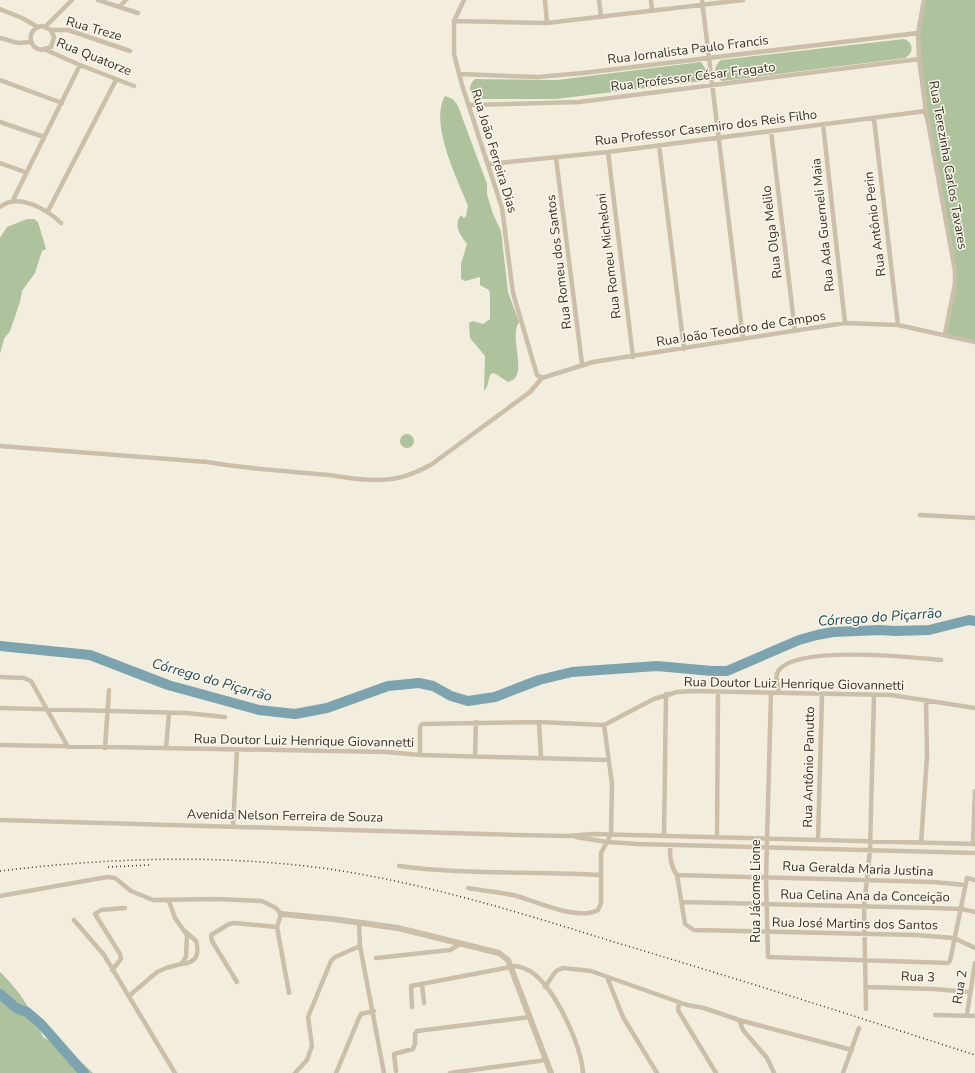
<svg xmlns="http://www.w3.org/2000/svg" width="975" height="1073" viewBox="0 0 975 1073" font-family="'Nunito Sans',sans-serif">
<rect width="100%" height="100%" fill="#f3eddd"/>
<path fill="#aec29d" d="M924 0H975V342L945 334 955 277 928 128 922 110 924 107 917 46Z
M904 39C914 43 914 53 905 58L722 81C713 76 713 66 721 60Z
M701 62 707 71 703 81 556 99H478C469 95 467 86 475 79L557 80Z
M445 96 453 99 458 106 487 184V194L493 214 501 231 508 292 519 322C508 338 530 378 508 382L496 374 492 373C487 378 490 384 484 391L485 356 470 338 469 323 473 321 483 324 490 319V294L489 290 480 285V277L465 281 461 279V264L467 244C460 234 453 227 461 215L464 218 466 216 468 206C457 178 429 123 445 96Z
M27 219H34L38 222 46 249 42 251 35 273 22 291 20 302 10 331 4 339 0 354V238L7 227Z
M400 441a7 7 0 1 1 14 0a7 7 0 1 1-14 0Z
M0 972C20 991 33 1012 43 1037 61 1047 78 1058 93 1073H0Z"/>
<g fill="none" stroke-linecap="round" stroke-linejoin="round">
<path stroke="#7ca4b0" stroke-width="10" d="M0 646 90 655 168 685 259 710 295 714 327 708 388 686 419 683 433 686 451 696 468 701 495 697 539 680 572 672 657 666 712 671H727L799 640 817 635 833 632 880 630 895 631 929 630 969 620 975 621
M0 994 16 1008 27 1012 41 1024 84 1073"/>
<path stroke="#cbbfa9" stroke-width="4.5" d="M98 0 138 13
M464 0 454 21V54L462 85 502 208 513 293 537 375 542 378
M545 0 547 23
M599 0 601 17
M651 0 652 11
M702 0 743 339
M924 0 918 33 919 59 926 111 955 271V284L945 334
M119 7 126 0
M0 9 22 18 38 27
M454 21 547 23 743 0
M45 27 72 0
M51 30 54 37 51 47 41 50C27 47 27 29 42 26L51 30H68L130 51
M0 38 18 43 31 42
M46 50 80 65 134 86
M459 74 537 77 583 73 918 33
M0 80 62 103
M470 105 579 102 919 59
M874 119 898 325
M0 122 44 137
M823 124 845 323
M771 131 795 331
M659 145 684 349
M608 152 633 357
M556 158 582 364
M0 163 25 172
M489 164 608 152 926 111
M12 202 80 65
M0 207C18 192 48 210 61 223
M48 211 116 80
M542 378 593 362 845 323 898 325 975 342
M0 446 207 462C247 469 288 471 329 475 350 478 370 482 392 479 406 477 420 471 432 464L530 392 542 378
M920 515 975 518
M0 677 24 678 31 681 68 747
M771 693 766 878 768 957 948 963 950 961 967 878 975 880
M779 693C778 685 774 676 779 670 798 645 911 657 941 660
M0 708 186 713 225 717
M539 722 541 758
M0 745 387 752 420 755 608 760
M105 748 109 690
M166 748 169 713
M420 755V727L422 724 539 722 604 725 654 699 677 692 692 691 891 695 975 708
M475 756 476 722
M0 820 518 835 569 836 592 834 975 844
M233 827 237 750
M664 836 666 694
M576 837 607 842 638 844 975 853
M717 837 718 692
M818 840 822 695
M921 843 927 757 926 700
M973 844 975 791
M670 845C670 856 670 865 677 875L685 924 694 930 916 935 954 938 975 948
M399 866C466 875 534 871 601 875
M677 875 933 882 965 885
M468 888C484 891 501 892 517 896 537 902 578 921 598 910L601 903V853L611 834 612 784 604 725
M0 896 107 877 115 878 131 891 153 900 216 899 262 901 276 908 281 914 277 927 289 993
M682 902 933 908 962 909 975 912
M74 920 104 955 175 1073
M359 923 360 946 384 1073
M376 958 450 950 460 944
M181 964C196 963 200 955 196 941L186 932
M112 970 121 959 120 954 95 914 101 910 125 908
M607 977 623 1017 657 1073
M237 982 212 941 211 935 229 924 234 923 277 927
M422 984 424 1003
M545 987 556 971 563 968 591 971 687 1005 704 1008 739 1020 852 1050
M867 987 934 989 969 992
M129 996 157 972 166 968 181 964 186 957 187 935 175 918 169 901
M679 1003 678 1010 681 1015 716 1073
M412 1007 411 986 516 966C521 967 526 969 530 971 555 987 581 1045 583 1073
M866 1009 864 907 870 850 874 695
M967 1014 975 963
M935 1015 975 1016
M739 1020 743 1030 767 1058 774 1073
M396 1071 394 1054 413 1049 415 1044V1034L417 1031 530 1017
M295 1073 307 1060 312 1046 308 1017 331 961 335 957 360 946
M336 1073 359 1018 361 1014 374 1011
M450 1073 546 1060
M843 1073 859 1028"/>
<path stroke="#cbbfa9" stroke-width="6" d="M281 914 333 919 398 928 499 953 508 960 551 1073"/>
<path stroke="#383029" stroke-width="1.5" stroke-dasharray="1 3" stroke-linecap="butt" d="M108 867 149 865
M0 871C107 858 214 854 322 868 422 882 518 912 614 942 735 978 855 1016 975 1055"/>
</g>
<g text-anchor="middle" dominant-baseline="central" stroke-width="3" stroke-linejoin="round" paint-order="stroke">
<g font-size="13" fill="#383029" stroke="#faf6ea">
<text transform="translate(94 29) rotate(16)">Rua Treze</text>
<text transform="translate(688 50) rotate(-7)">Rua Jornalista Paulo Francis</text>
<text transform="translate(94 57) rotate(22)">Rua Quatorze</text>
<text transform="translate(693 77) rotate(-7)">Rua Professor César Fragato</text>
<text transform="translate(706 128) rotate(-7)">Rua Professor Casemiro dos Reis Filho</text>
<text transform="translate(494 151) rotate(73)">Rua João Ferreira Dias</text>
<text transform="translate(948 165) rotate(80)">Rua Terezinha Carlos Tavares</text>
<text transform="translate(875 224) rotate(-97)">Rua Antônio Perin</text>
<text transform="translate(823 225) rotate(-96)">Rua Ada Guerneli Maia</text>
<text transform="translate(772 232) rotate(-97)">Rua Olga Melilo</text>
<text transform="translate(609 256) rotate(-97)">Rua Romeu Micheloni</text>
<text transform="translate(559 262) rotate(-97)">Rua Romeu dos Santos</text>
<text transform="translate(741 329) rotate(-9)">Rua João Teodoro de Campos</text>
<text transform="translate(794 684) rotate(1)">Rua Doutor Luiz Henrique Giovannetti</text>
<text transform="translate(304 741) rotate(1)">Rua Doutor Luiz Henrique Giovannetti</text>
<text transform="translate(809 767) rotate(-89)">Rua Antônio Panutto</text>
<text transform="translate(285 816) rotate(1)">Avenida Nelson Ferreira de Souza</text>
<text transform="translate(858 869) rotate(2)">Rua Geralda Maria Justina</text>
<text transform="translate(756 891) rotate(-90)">Rua Jácome Lione</text>
<text transform="translate(865 896) rotate(1)">Rua Celina Ana da Conceição</text>
<text transform="translate(855 924) rotate(1)">Rua José Martins dos Santos</text>
<text transform="translate(918 977) rotate(2)">Rua 3</text>
<text transform="translate(960 987) rotate(-81)">Rua 2</text>
</g>
<g font-size="14" font-style="italic" fill="#1e4a5a" stroke="#faf6ea">
<text transform="translate(880 617) rotate(-4)">Córrego do Piçarrão</text>
<text transform="translate(212 680) rotate(16)">Córrego do Piçarrão</text>
</g>
</g>
</svg>
